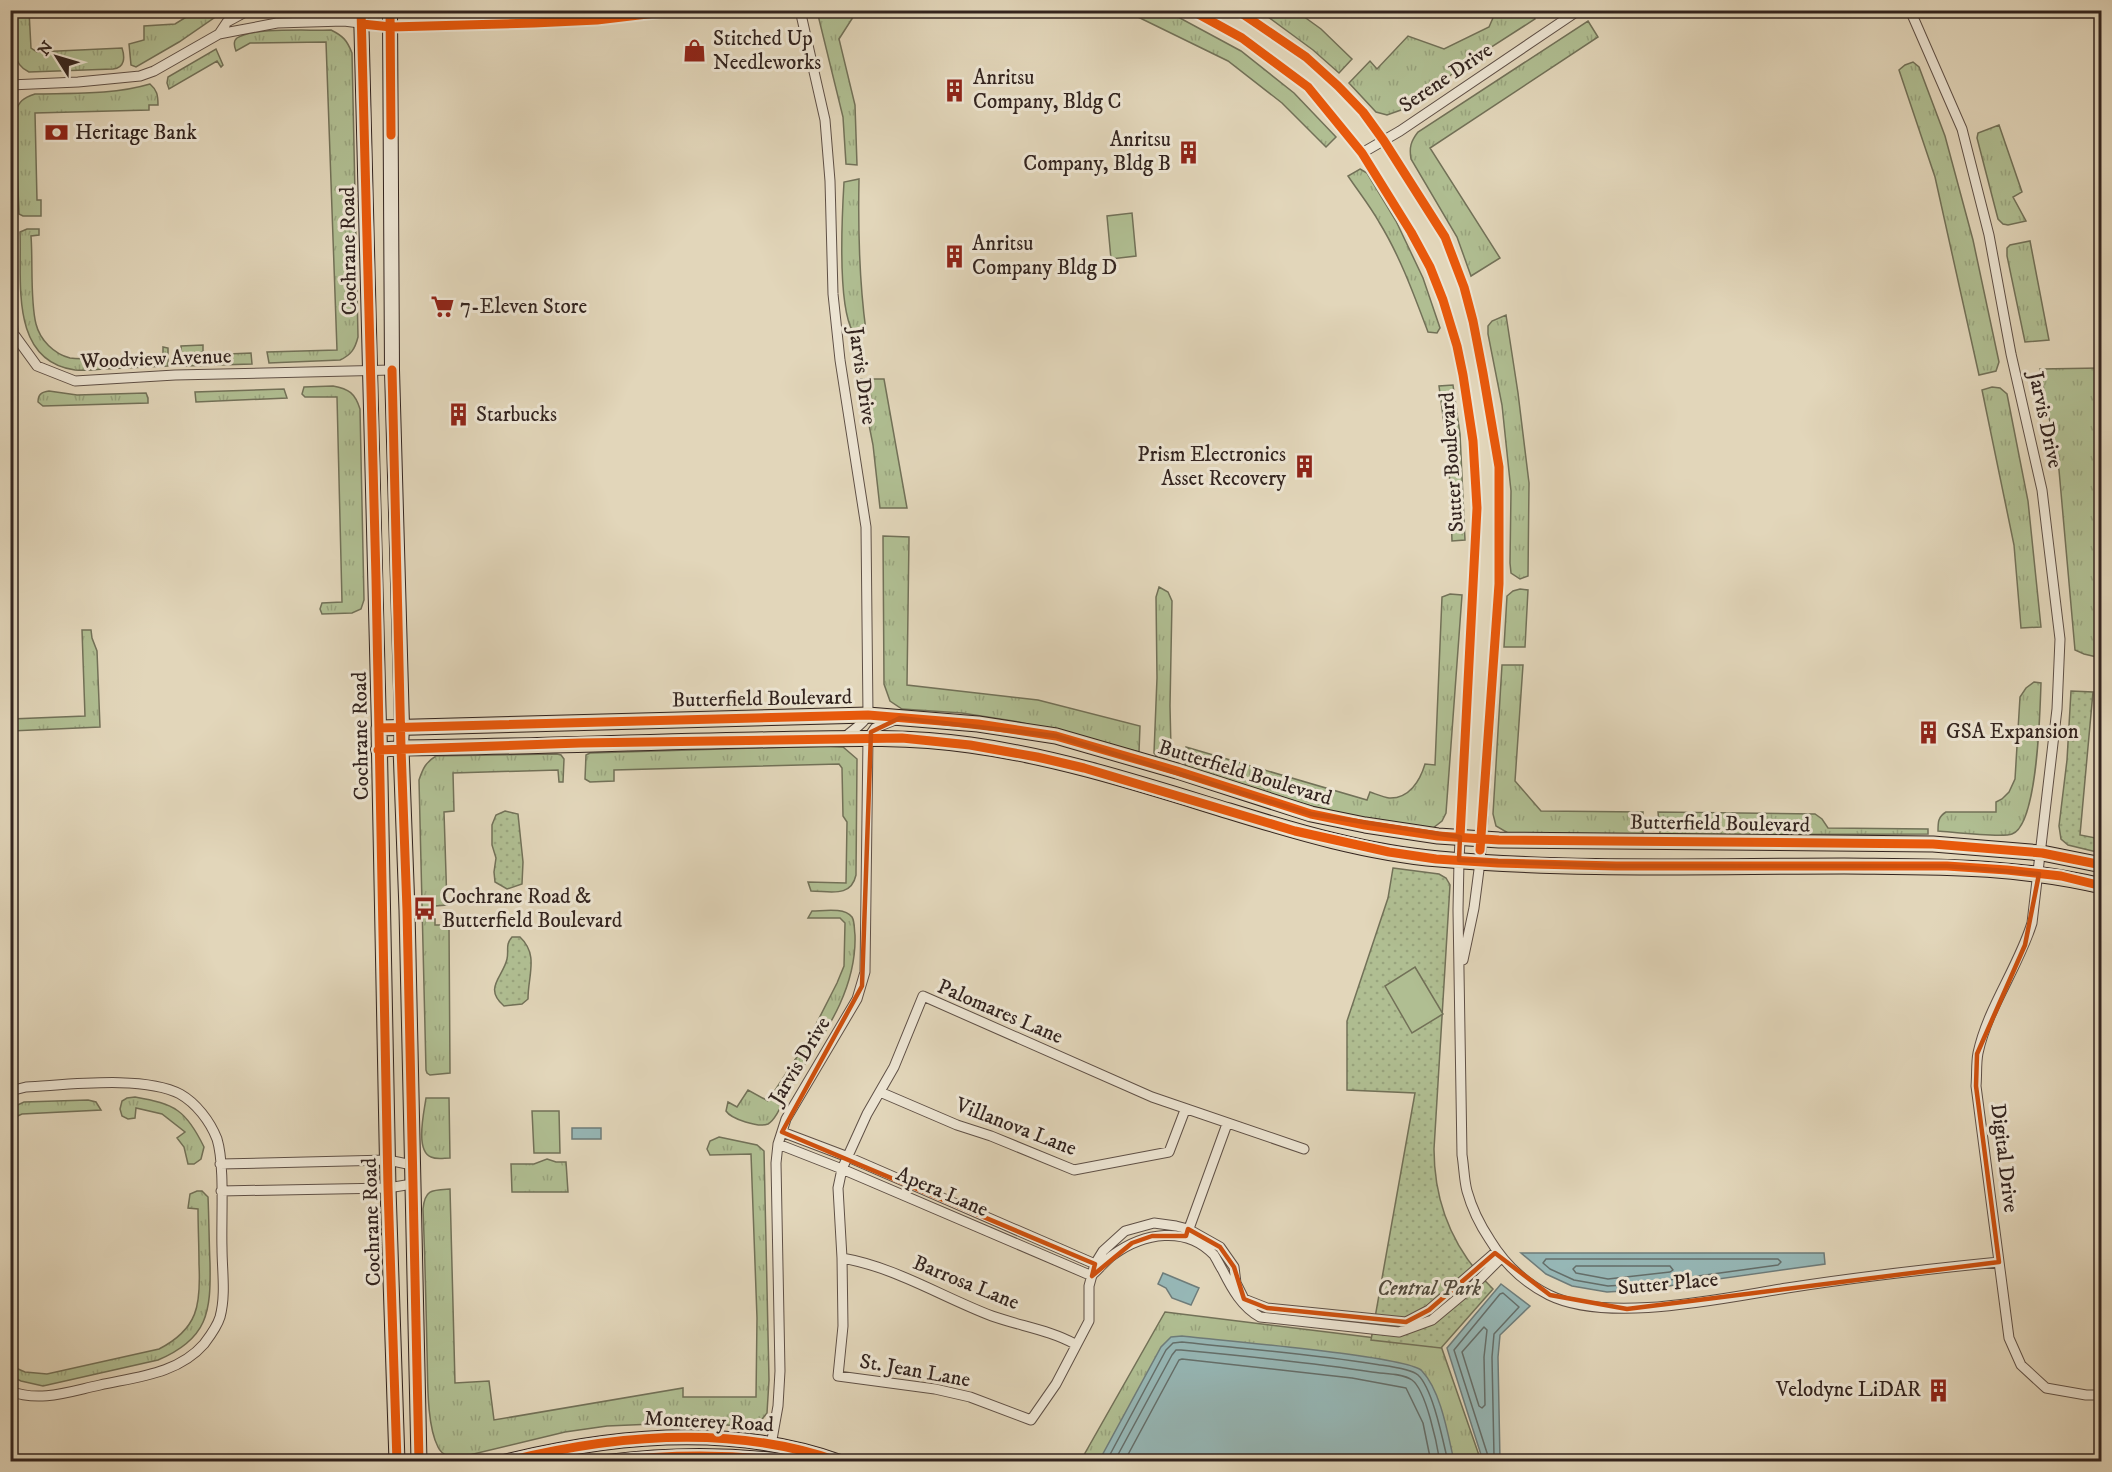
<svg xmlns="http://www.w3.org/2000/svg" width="2112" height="1472" viewBox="0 0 2112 1472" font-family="'IM FELL DW Pica',serif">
<defs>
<pattern id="grass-tufts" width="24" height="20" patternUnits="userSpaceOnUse" patternTransform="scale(1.5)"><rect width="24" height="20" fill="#b0be92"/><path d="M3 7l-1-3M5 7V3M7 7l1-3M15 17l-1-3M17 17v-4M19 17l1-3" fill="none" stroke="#98a37d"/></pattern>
<pattern id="park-dots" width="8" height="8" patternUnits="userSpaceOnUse" patternTransform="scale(1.5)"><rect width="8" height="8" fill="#b0be92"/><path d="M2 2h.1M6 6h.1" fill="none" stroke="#98a37d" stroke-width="1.8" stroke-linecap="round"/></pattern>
</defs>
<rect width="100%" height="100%" fill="#e2d6ba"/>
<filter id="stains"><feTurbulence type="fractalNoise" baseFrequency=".00333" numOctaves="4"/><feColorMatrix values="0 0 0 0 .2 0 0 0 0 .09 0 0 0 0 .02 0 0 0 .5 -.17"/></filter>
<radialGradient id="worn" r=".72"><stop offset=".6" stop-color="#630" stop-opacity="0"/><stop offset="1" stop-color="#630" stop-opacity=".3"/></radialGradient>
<path fill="url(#grass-tufts)" stroke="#727158" stroke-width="1.5" d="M11 11H29L31 48 37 52 122 48C125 57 125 68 113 69L29 72C8 63 12 30 11 11Z
M196 11H224L179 42 136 67 131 65 129 44 144 40V26L175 24Z
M817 11H857L839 39 855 105 857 165 846 164 843 117Z
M1118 11H1167L1241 51 1294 93 1336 137 1326 147 1282 103 1228 61 1138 17Z
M1260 11H1296L1321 29 1352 59 1339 73 1313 50Z
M1496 11H1532L1535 19 1485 51 1401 110 1387 115 1376 112 1349 83 1370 61 1377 69 1408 36 1444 49 1489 27Z
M1588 21 1598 37 1430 148 1500 258 1471 276 1457 237 1411 159C1409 147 1411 141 1418 132Z
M331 30C343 36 347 40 352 53L358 337C355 349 351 355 340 360L269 363 267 352 337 350 326 42 250 43 236 51C234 46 233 41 237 38 252 27 311 31 331 30Z
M216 49 223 65 221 67 217 61 169 89 167 83 168 77Z
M1913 62 1919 67 1945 136 1973 240 1999 362 1996 371 1979 375 1935 177 1899 70 1905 65Z
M150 84C157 90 158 95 158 105H149V110L35 113 37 200H41V216H23L19 214 15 113C19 101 23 98 35 94 73 93 113 95 150 84Z
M1999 125 2022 192 2013 197 2026 221 2008 225 2003 224 1998 219 1977 138 1978 133Z
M1360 169 1367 173 1396 221 1423 278 1440 328 1437 333 1428 332C1414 295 1400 256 1379 222 1370 206 1358 191 1348 176Z
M859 179C858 230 859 280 866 331L853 332C837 305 842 216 844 182Z
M27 229H39V235L31 236C33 261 30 301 36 324 40 340 54 354 70 358 81 360 92 358 103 358 123 357 143 356 163 355V347L168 348V366C146 367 124 368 103 369 94 370 84 371 75 370 9 361 22 281 20 232Z
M2030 241 2049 340 2025 342 2007 256V248L2010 245Z
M1506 315 1518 393 1529 483 1528 576 1520 579 1511 573 1510 563 1511 491 1502 405 1488 334V326L1492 321Z
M203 345V355L251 353 252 364 184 366 182 363 181 346Z
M2101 368H2102L2101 658 2084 654 2075 650 2059 470 2040 369Z
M860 379H884L907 508H880L873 445Z
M1453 385 1460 434 1465 540 1452 541 1449 462 1439 386Z
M333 386C349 389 355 393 360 409L364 600 361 609 352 613 322 614 320 609 322 603 342 602 337 397H305L302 394 304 387Z
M1992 387 2000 388 2007 394 2028 501 2041 627 2021 628 2014 545 1982 390Z
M284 389 287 398 196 402 195 392Z
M49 391 77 395 146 393 148 398V403L43 406 38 402C38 394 42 392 49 391Z
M883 536 909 537 907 685 1038 700 1140 726 1139 752 1019 722 962 713 902 709 890 701 884 684Z
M1159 587 1168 592 1172 601 1170 706 1171 750 1169 757 1159 759 1154 753 1157 678 1156 597Z
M1520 589 1528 590 1525 647H1504L1507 596 1513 591Z
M1450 594 1462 595 1446 813 1442 821 1433 828 1344 815 1261 792 1185 767 1186 747 1367 800 1370 792C1376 794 1383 797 1389 798 1409 799 1420 781 1425 764L1435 765 1442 597Z
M82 630H91L92 638 97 651 100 727 11 731V719L85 716Z
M1502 665H1523L1515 781 1541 811 1643 812V835L1508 833 1496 826 1493 814Z
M2034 682 2041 683C2040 709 2038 825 2012 834 2002 838 1953 832 1938 831 1938 822 1938 817 1946 812H1996V802L2002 799 2009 792 2015 779 2020 697 2026 688Z
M827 746 843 747 857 759 856 875C851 898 830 891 811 891L808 882 846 883 847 822 843 816 842 768 839 764 614 770V781L590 782 585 779 586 755 590 753Z
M557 754 561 755 564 759 563 782H559L558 770 453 773 454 811 444 812 447 905 435 906V925H449L450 1073 430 1075 427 1073 426 1070 419 780C423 768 426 762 436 756Z
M1658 812 1815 814 1822 819 1828 828 1928 829V834L1665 835 1660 834Z
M812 911C823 911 844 907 852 917 855 922 854 929 855 935 857 994 819 1041 789 1089 783 1099 778 1118 768 1124 759 1128 731 1119 726 1111L728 1102 737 1107 748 1090 768 1101 808 1040 837 983 844 966 845 923 840 918H808Z
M135 1097C175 1104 186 1110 204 1147L201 1159 194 1164H188L184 1147 177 1138 185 1132 162 1114 136 1108 135 1118 128 1119 122 1116 120 1109 122 1101 127 1098Z
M426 1098H449L450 1158C444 1158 437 1160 431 1157 415 1151 424 1112 426 1098Z
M88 1100 96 1102 101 1110 22 1114 11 1119V1108L24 1102Z
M719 1137 757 1145 764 1151 769 1380 767 1413 759 1423 745 1427 700 1422 607 1426 565 1432 461 1457C451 1457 442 1456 438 1447 426 1424 428 1377 427 1351 426 1304 425 1257 423 1209 425 1189 432 1190 450 1189L455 1383 489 1381 494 1420 683 1388V1397H756L757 1318 751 1154 710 1155 707 1149 710 1141Z
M547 1159 556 1162H566L568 1192H512L511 1164H534Z
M197 1191H202L208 1197C209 1219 209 1241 210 1263 211 1312 208 1339 158 1360L43 1386 21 1381 11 1376V1366L25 1372 47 1374 159 1349C198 1329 201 1305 199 1264 199 1246 198 1227 198 1209L188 1208 190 1194Z
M1165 1312 1441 1346 1481 1461 1080 1462Z"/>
<path fill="url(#park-dots)" stroke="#727158" stroke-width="1.5" d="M2071 691 2093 692 2080 835 2101 839V853L2068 845 2061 839 2059 826 2067 760Z
M505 811 518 814 523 862 522 884 507 889 495 882 494 872 496 858 492 845V825L496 815Z
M1393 868 1439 874 1446 878 1450 885 1434 1149C1434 1204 1453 1250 1493 1289L1441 1348 1371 1340 1415 1093 1347 1090V1021L1388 898Z
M512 937H520C539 955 528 975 528 999L522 1004 504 1006C483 988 503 977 507 959 509 950 505 945 512 937Z"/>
<path fill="#b0be92" stroke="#727158" stroke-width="1.5" d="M1132 213 1136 256 1111 259 1107 216Z
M1415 967 1443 1014 1412 1033 1385 986Z
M532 1111H559L560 1153H534Z"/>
<path fill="#96b7b6" stroke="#6e7c7a" stroke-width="1.5" d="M572 1128H601V1139H572Z
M1521 1253H1824L1825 1264 1640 1290 1607 1292 1572 1286 1546 1274Z
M1163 1273 1199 1288 1191 1305 1172 1298 1166 1288 1158 1284Z
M1501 1284 1530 1306 1500 1335 1498 1357 1500 1461H1483L1447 1348Z
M1182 1336C1215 1340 1409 1356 1422 1371 1441 1391 1448 1435 1454 1461H1099L1161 1347 1171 1337Z"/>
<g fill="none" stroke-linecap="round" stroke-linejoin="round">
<path stroke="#646e6a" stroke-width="1.5" d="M1546 1259H1778L1781 1262 1778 1265 1640 1284 1608 1286 1574 1280 1550 1269 1543 1263Z
M1576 1266H1670L1673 1270 1670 1272 1608 1279 1576 1273 1573 1269Z
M1503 1293 1519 1307 1494 1334 1492 1357 1494 1456 1490 1459 1488 1456 1454 1350 1500 1294Z
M1484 1327 1487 1330 1484 1357 1485 1405 1482 1408 1479 1406 1462 1352Z
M1106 1462 1166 1350 1173 1343 1182 1342C1246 1349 1310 1354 1374 1364 1385 1366 1410 1368 1418 1375 1433 1389 1443 1441 1448 1462
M1114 1462 1172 1355 1176 1350H1181C1245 1356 1309 1362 1372 1372 1383 1374 1402 1373 1412 1380 1426 1390 1437 1444 1440 1462
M1124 1462 1179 1360 1182 1359 1352 1378 1406 1388 1423 1423 1431 1462"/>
<defs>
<path id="street" d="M800 10 825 120 830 181 833 294 840 360 866 527 868 715C863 725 852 730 844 738
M1191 10 1242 38 1308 87 1362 153 1411 232 1430 267 1443 300 1457 346 1463 375 1473 441 1477 508 1459 860 1458 910 1462 1155C1464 1167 1464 1180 1467 1191 1472 1209 1480 1225 1490 1240 1504 1263 1525 1283 1549 1295 1608 1324 1723 1298 1787 1288 1858 1277 1928 1269 1999 1262
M1237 10 1306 57 1338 86 1363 112 1384 141 1445 237 1464 287 1473 321 1483 373 1499 467V584L1480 862 1474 908 1463 960
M1910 10 1962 129 1989 235 2011 354 2042 490 2060 639 2057 709 2032 923C2018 968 1988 1007 1978 1053 1976 1063 1977 1075 1976 1086L2009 1338 2021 1365 2046 1388 2086 1395H2102
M548 22 558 12 571 10
M219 34 227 22 249 10
M10 85 78 82 140 76 154 71 219 34 277 23 344 21 391 27 534 23 597 20 681 10
M1362 153 1400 131 1579 10
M10 282 13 333 37 366 75 381 175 375 392 370
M10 1091 26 1087C67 1085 144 1075 180 1094 196 1103 210 1121 217 1139 225 1165 221 1219 222 1248 222 1270 226 1295 220 1317 217 1327 210 1336 204 1344 178 1374 136 1377 100 1385 71 1391 40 1403 10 1391
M880 1092 957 1125 991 1136 1074 1170 1169 1152 1185 1110
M782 1132 848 1157 1095 1264 1103 1251 1125 1231 1154 1223 1176 1226 1188 1229 1220 1247 1234 1267 1236 1283 1244 1299 1267 1308 1406 1322 1429 1310 1497 1251
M778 1144 842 1169 1092 1276
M220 1164 388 1160 412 1165
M221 1191 388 1188 412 1184
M1187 1234 1227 1124
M842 1258C895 1267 942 1297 992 1316 1020 1326 1050 1330 1075 1344
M1095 1264 1089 1286V1321L1056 1384 1031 1420 970 1397 935 1389 838 1376 843 1326 842 1258 838 1188 842 1169 867 1114 894 1067 923 996 1152 1097 1304 1149
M1093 1274C1100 1268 1106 1260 1113 1255 1143 1233 1186 1225 1214 1255 1217 1260 1220 1266 1223 1271 1232 1289 1242 1307 1260 1317L1399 1332 1432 1320 1474 1285 1501 1258
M771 1445 778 1406 780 1371 776 1163 778 1144 786 1119 857 999 865 972 868 738 875 728 898 719"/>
<path id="secondary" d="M361 10 379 728
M378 750 401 748 402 726 392 370 390 10
M504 1462C612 1435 734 1424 840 1462
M608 1462C670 1454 730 1454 792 1462"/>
<path id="primary" d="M397 1462 388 1188 379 728 868 715 978 724 1056 736 1177 771 1311 814 1365 825 1438 836 1499 840 1933 844 2042 853 2102 865
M419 1462 407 910 401 748C519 747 637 742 755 740 827 739 899 735 970 745 1058 757 1144 785 1229 811 1297 832 1368 853 1439 859 1573 871 1710 866 1844 866 1934 867 2013 865 2102 886"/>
</defs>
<use href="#street" stroke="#5f5046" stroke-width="11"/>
<use href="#secondary" stroke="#33241f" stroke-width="16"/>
<use href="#primary" stroke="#33241f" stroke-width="17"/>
<use href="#street" stroke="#ece4d2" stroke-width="9"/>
<use href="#secondary" stroke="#ece4d2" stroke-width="14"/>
<use href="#primary" stroke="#e2d6ba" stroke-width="15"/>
<defs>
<path id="cycleway" d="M361 10 376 579 388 1188 397 1462
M390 10 391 135
M1191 10 1242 38 1308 87 1362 153 1411 232 1430 267 1443 300 1457 346 1463 375 1473 441 1477 508 1460 837
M1237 10 1306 57 1338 86 1363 112 1384 141 1445 237 1464 287 1473 321 1483 373 1499 467V584L1480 850
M362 24 391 27 534 23 597 20 681 10
M392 370 401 748 407 910 419 1462
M379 728 868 715 978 724 1056 736 1177 771 1311 814 1365 825 1438 836 1499 840 1933 844 2042 853 2102 865
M378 750 580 743 902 738 970 745 1037 757 1084 768 1295 831 1389 852 1436 859 1498 863 1616 866H1947L2007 870 2061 876 2102 886
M504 1462C612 1435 734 1424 840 1462
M608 1462C670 1454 730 1454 792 1462"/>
</defs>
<use href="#cycleway" stroke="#ece4d2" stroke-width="13"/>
<use href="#cycleway" stroke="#e8590c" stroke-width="9"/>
</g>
<path fill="none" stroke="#cd510f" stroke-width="4.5" stroke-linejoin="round" d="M900 718 1056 736 1311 814 1460 837 1459 860 1616 866H1947L2039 874 2025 945 1977 1054 1976 1086 1999 1262 1627 1309 1550 1295 1495 1253 1429 1310 1406 1322 1267 1308 1244 1299 1234 1267 1220 1247 1188 1229 1186 1236H1152L1132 1243 1092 1276 1095 1264 782 1132 862 986 871 732Z"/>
<defs>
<symbol id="shop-bare" viewBox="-9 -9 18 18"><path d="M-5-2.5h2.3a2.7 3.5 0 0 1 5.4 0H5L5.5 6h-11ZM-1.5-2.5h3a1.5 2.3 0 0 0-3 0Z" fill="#8f2418" stroke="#ece4d2" stroke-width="2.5" paint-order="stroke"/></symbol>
<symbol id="building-bare" viewBox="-9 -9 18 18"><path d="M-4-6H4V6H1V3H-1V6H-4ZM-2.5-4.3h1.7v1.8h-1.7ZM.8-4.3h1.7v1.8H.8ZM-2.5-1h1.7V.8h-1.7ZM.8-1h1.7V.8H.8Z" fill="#8f2418" stroke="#ece4d2" stroke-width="2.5" paint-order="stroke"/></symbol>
<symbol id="bank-bare" viewBox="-9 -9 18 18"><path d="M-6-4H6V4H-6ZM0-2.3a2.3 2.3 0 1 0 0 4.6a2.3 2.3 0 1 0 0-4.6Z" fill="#8f2418" stroke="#ece4d2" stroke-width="2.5" paint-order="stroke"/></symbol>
<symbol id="supermarket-bare" viewBox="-9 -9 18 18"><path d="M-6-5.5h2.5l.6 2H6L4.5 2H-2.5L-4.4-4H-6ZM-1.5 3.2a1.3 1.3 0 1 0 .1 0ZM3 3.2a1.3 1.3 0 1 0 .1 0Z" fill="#8f2418" stroke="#ece4d2" stroke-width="2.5" paint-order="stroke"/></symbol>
<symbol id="bus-bare" viewBox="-9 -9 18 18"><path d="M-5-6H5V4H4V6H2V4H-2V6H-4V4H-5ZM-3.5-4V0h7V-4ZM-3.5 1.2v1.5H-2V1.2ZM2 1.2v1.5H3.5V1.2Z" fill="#8f2418" stroke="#ece4d2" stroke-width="2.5" paint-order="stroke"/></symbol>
</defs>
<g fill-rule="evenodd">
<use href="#shop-bare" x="678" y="34" width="33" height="33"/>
<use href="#building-bare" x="938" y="74" width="33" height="33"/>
<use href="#bank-bare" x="40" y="116" width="33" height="33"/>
<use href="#building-bare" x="1172" y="136" width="33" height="33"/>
<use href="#building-bare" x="938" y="240" width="33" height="33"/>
<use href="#supermarket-bare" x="426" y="290" width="33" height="33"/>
<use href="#building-bare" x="442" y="398" width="33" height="33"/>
<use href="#building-bare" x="1288" y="450" width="33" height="33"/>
<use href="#building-bare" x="1912" y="716" width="33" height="33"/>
<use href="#bus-bare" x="408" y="892" width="33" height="33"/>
<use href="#building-bare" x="1922" y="1374" width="33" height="33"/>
</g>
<g text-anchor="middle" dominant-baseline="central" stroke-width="6" stroke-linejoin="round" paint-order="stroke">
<g font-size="21" fill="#33241f" stroke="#ece4d2" text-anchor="start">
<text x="713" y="39">Stitched Up<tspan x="713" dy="24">Needleworks</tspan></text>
<text x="973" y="78">Anritsu<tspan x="973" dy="24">Company, Bldg C</tspan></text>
<text x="75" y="133">Heritage Bank</text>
<text x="1171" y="140" text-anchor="end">Anritsu<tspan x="1171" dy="24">Company, Bldg B</tspan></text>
<text x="972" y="244">Anritsu<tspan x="972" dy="24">Company Bldg D</tspan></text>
<text x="460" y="307">7-Eleven Store</text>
<text x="476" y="415">Starbucks</text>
<text x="1286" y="455" text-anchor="end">Prism Electronics<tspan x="1286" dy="24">Asset Recovery</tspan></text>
<text x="1946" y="732">GSA Expansion</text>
<text x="442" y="897">Cochrane Road &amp;<tspan x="442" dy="24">Butterfield Boulevard</tspan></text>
<text x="1921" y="1390" text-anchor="end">Velodyne LiDAR</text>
</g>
<g font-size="21" fill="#33241f" stroke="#ece4d2">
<text transform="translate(1446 78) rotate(-34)">Serene Drive</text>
<text transform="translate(349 251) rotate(-91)">Cochrane Road</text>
<text transform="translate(156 359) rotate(-2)">Woodview Avenue</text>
<text transform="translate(862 376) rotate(82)">Jarvis Drive</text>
<text transform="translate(2045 420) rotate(78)">Jarvis Drive</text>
<text transform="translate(1452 462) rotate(-94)">Sutter Boulevard</text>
<text transform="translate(762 699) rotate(-1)">Butterfield Boulevard</text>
<text transform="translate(361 736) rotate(-91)">Cochrane Road</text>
<text transform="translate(1245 773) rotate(17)">Butterfield Boulevard</text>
<text transform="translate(1720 824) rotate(1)">Butterfield Boulevard</text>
<text transform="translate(1000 1012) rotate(23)">Palomares Lane</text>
<text transform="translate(800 1061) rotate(-59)">Jarvis Drive</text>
<text transform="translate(1016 1127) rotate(21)">Villanova Lane</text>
<text transform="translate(2004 1158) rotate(83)">Digital Drive</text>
<text transform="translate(942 1192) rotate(23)">Apera Lane</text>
<text transform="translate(372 1222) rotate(-92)">Cochrane Road</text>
<text transform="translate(966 1283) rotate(22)">Barrosa Lane</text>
<text transform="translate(1668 1284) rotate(-5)">Sutter Place</text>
<text transform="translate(915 1371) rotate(10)">St. Jean Lane</text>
<text transform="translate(709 1422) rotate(3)">Monterey Road</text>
</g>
<g font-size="21" font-style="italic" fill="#524a3c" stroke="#ece4d2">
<text x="1429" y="1289">Central Park</text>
</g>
</g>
<rect width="2112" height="1472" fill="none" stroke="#e2d6ba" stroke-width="36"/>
<rect x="12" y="12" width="2088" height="1448" fill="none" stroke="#33241f" stroke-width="3"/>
<rect x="18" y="18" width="2076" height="1436" fill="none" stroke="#33241f" stroke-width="1.5"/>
<g transform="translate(57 57) rotate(307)" stroke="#ece4d2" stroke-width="4.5" paint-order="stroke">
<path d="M0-4.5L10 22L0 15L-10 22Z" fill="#33241f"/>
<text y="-9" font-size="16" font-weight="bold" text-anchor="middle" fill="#33241f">N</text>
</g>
<rect width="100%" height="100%" filter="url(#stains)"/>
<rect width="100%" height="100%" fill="url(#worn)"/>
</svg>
